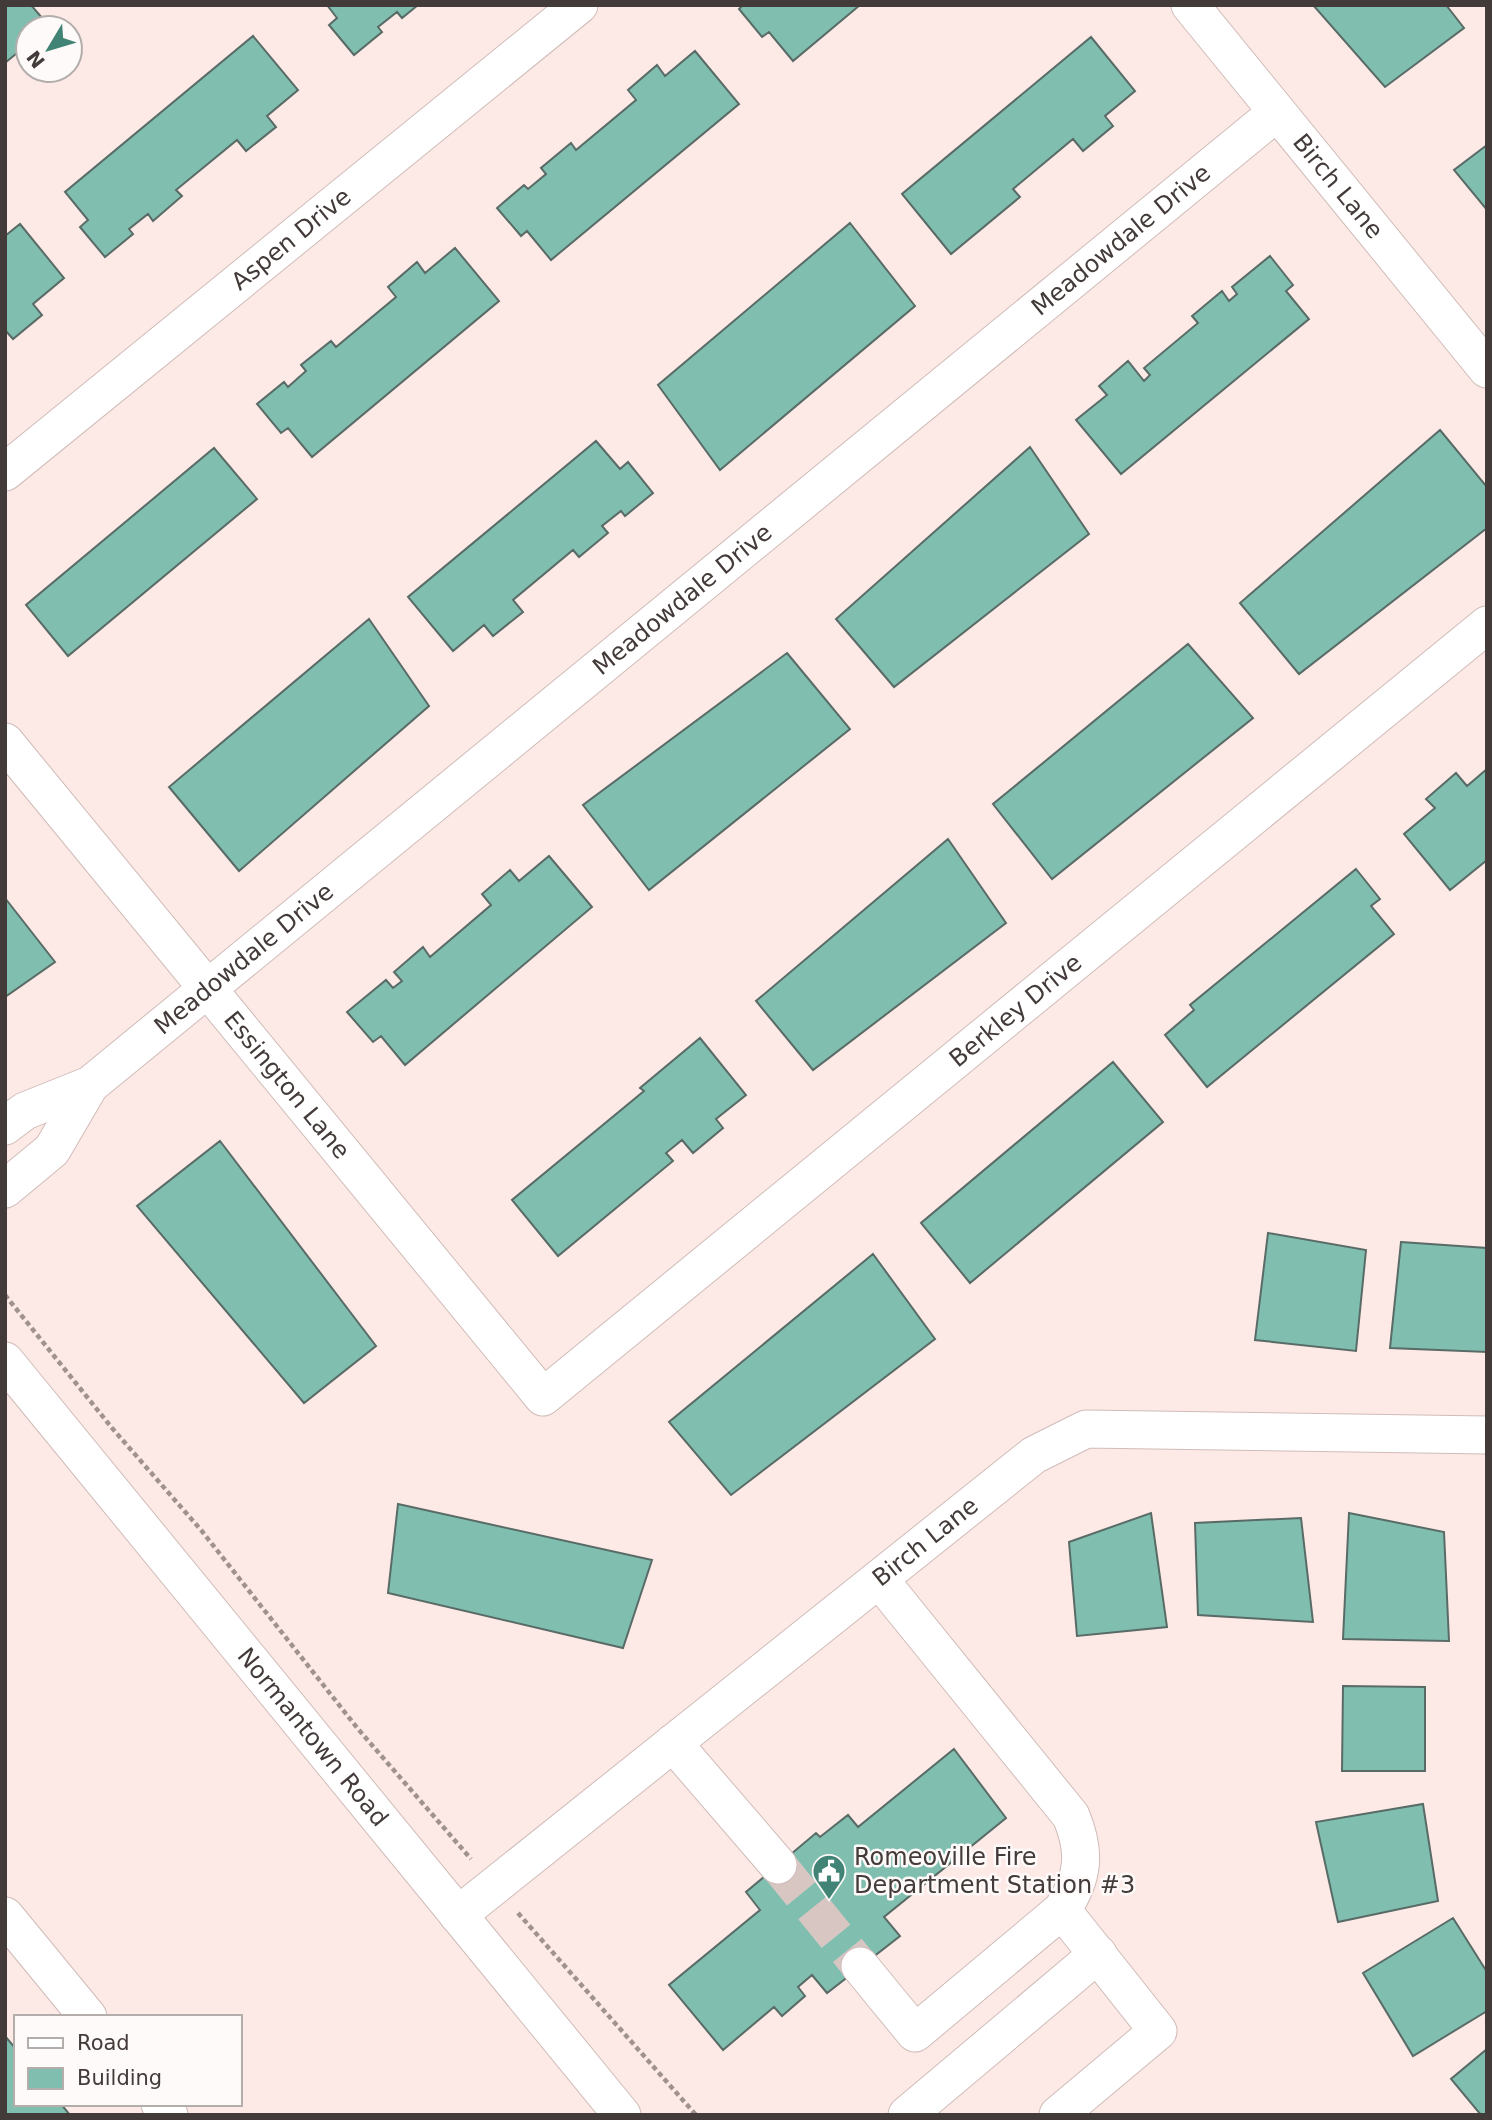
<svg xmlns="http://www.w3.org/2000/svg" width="1492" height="2120" viewBox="0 0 1492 2120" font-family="'DejaVu Sans',sans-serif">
<rect width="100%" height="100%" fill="#fde9e5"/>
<path fill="#80bfb0" stroke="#596b66" stroke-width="2" d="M5 5H31L49 26 28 28V44L5 63Z
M327 5H418L402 18 397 12 378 27 382 32 354 55 329 25 337 18Z
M743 5H860L793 61 769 32 762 37 739 9Z
M1313 5H1446L1464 28 1385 87Z
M253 36 298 90 267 116 276 127 246 151 237 140 176 190 182 196 153 221 148 214 129 229 133 234 105 257 80 227 88 220 65 192Z
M1091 37 1135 91 1105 116 1113 126 1083 151 1073 139 1013 189 1020 197 951 254 902 194Z
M695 51 739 104 551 260 527 231 521 236 497 208 524 185 528 189 546 174 541 168 571 143 576 150 636 100 628 90 657 65 665 76Z
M1487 145V210L1454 170Z
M850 223 915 306 720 470 658 385Z
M20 224 64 278 33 304 42 315 13 339 5 330V236Z
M455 248 499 301 312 457 288 428 281 433 257 404 284 382 288 387 306 371 301 365 331 341 336 347 396 297 388 287 417 262 425 273Z
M1270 256 1293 285 1286 291 1309 319 1121 474 1076 420 1107 395 1099 386 1128 361 1144 381 1150 375 1144 368 1198 323 1192 316 1222 291 1229 301 1237 294 1232 287Z
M1440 430 1487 487V528L1299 674 1240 603Z
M596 441 620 469 628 462 653 493 625 516 621 511 602 526 608 533 579 557 573 550 513 600 523 612 493 636 484 625 453 651 408 597Z
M1030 447 1089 534 894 687 836 619Z
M214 448 257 499 68 656 26 605Z
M369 619 429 706 239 871 169 787Z
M1188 644 1253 718 1052 879 993 804Z
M787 653 850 729 649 890 583 805Z
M1487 769V860L1450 890 1404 834 1435 808 1426 799 1456 773 1467 786Z
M948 839 1006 923 813 1070 756 1001Z
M549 856 592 907 405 1065 381 1036 373 1042 347 1012 386 980 393 988 402 981 394 972 423 947 430 957 491 905 482 894 510 870 519 881Z
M1356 869 1380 899 1371 906 1394 934 1207 1087 1165 1035 1194 1010 1190 1005Z
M5 898 55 962 5 997Z
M700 1038 746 1095 716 1119 723 1128 693 1153 682 1140 666 1153 673 1161 558 1256 512 1200 644 1091 640 1088Z
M1113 1062 1163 1122 970 1283 921 1223Z
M220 1141 376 1346 304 1403 137 1206Z
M1268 1233 1366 1250 1356 1351 1255 1340Z
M1401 1242 1487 1248V1352L1390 1348Z
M873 1254 935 1339 731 1495 669 1422Z
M398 1504 652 1560 623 1648 388 1593Z
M1151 1513 1167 1627 1077 1636 1069 1542Z
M1349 1513 1444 1532 1449 1641 1343 1639Z
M1301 1518 1313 1622 1198 1615 1195 1523Z
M1343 1686 1425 1687V1771H1342Z
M954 1749 1006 1818 884 1917 900 1936 827 1993 812 1975 798 1987 805 1996 782 2016 774 2007 723 2050 669 1985 760 1910 746 1892 816 1833 820 1837 848 1815 858 1827Z
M1423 1804 1438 1901 1338 1922 1316 1822Z
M1453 1918 1487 1972V2011L1413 2056 1363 1973Z
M5 2036 16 2049V2104H61L70 2115H5Z
M1487 2049V2115H1481L1451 2079Z"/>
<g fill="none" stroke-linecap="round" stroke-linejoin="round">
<path stroke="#d8c6c3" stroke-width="37" stroke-dasharray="37 18" stroke-linecap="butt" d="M778 1865 860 1966"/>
<defs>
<g id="minor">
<path id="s1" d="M1190 5 1487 369"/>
<path id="s2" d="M5 472 579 5"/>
<path id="s3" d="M5 742 543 1397 1487 625"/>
<path id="s4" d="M5 1126 25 1111 90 1085 1276 113"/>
<path d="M5 1189 52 1150 90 1085"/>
<path id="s5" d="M5 1361 622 2115"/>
<path d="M673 1743 778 1865"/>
<path id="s6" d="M458 1915 1034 1455 1086 1429 1487 1435"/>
<path d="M5 1916 88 2017"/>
<path d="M860 1966 915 2033 1062 1910C1084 1877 1086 1852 1071 1816L879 1579"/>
<path d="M160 2104 169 2115"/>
<path d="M907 2115 1098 1954"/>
<path d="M1058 2115 1158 2031 1062 1910"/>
</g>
</defs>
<use href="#minor" stroke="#d0bcb9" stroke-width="39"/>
<path stroke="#a0928f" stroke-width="4.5" stroke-dasharray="5 3.5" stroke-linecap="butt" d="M5 1295 112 1428 201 1530 358 1729 471 1859
M518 1913 696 2115"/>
<use href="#minor" stroke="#fff" stroke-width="37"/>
</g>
<defs>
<symbol id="civic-pin" viewBox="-11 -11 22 30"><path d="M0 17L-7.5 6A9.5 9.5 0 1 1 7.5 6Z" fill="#418475" stroke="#fefaf9"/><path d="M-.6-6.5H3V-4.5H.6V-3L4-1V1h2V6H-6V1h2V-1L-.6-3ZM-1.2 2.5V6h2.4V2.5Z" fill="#fff"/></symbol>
</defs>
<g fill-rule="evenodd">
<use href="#civic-pin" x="810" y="1852" width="38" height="52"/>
</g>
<g text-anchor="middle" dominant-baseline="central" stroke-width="5" stroke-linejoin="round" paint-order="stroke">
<g font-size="24" fill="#433b39" stroke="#fefaf9">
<text stroke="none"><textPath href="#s1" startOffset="234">Birch Lane</textPath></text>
<text stroke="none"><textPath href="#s2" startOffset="369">Aspen Drive</textPath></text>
<text stroke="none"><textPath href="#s4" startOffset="1428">Meadowdale Drive</textPath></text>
<text stroke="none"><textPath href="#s4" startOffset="861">Meadowdale Drive</textPath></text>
<text stroke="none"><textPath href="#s4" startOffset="294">Meadowdale Drive</textPath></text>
<text stroke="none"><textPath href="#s3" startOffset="1458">Berkley Drive</textPath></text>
<text stroke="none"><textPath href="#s3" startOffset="444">Essington Lane</textPath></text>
<text stroke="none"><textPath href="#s6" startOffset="598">Birch Lane</textPath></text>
<text stroke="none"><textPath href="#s5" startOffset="486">Normantown Road</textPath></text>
</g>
<g font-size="24" fill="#433b39" stroke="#fefaf9" text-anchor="start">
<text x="854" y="1857">Romeoville Fire<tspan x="854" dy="28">Department Station #3</tspan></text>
</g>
</g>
<rect width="1492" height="2120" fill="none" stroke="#433b39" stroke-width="14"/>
<rect x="14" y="2015" width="228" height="91" fill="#fefaf9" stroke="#b3aeac" stroke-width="2"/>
<rect x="28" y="2038" width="35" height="10" fill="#ffffff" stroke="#b3aeac" stroke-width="2"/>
<text x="77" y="2050" font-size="21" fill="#433b39">Road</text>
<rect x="28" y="2068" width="35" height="21" fill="#80bfb0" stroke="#b3aeac" stroke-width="2"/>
<text x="77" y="2085" font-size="21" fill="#433b39">Building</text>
<g transform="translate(49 49) rotate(232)"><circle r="33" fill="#fefaf9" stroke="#b3aeac" stroke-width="2"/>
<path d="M0-5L12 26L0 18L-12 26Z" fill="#418475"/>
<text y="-10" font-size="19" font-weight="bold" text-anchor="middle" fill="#433b39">N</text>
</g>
</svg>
